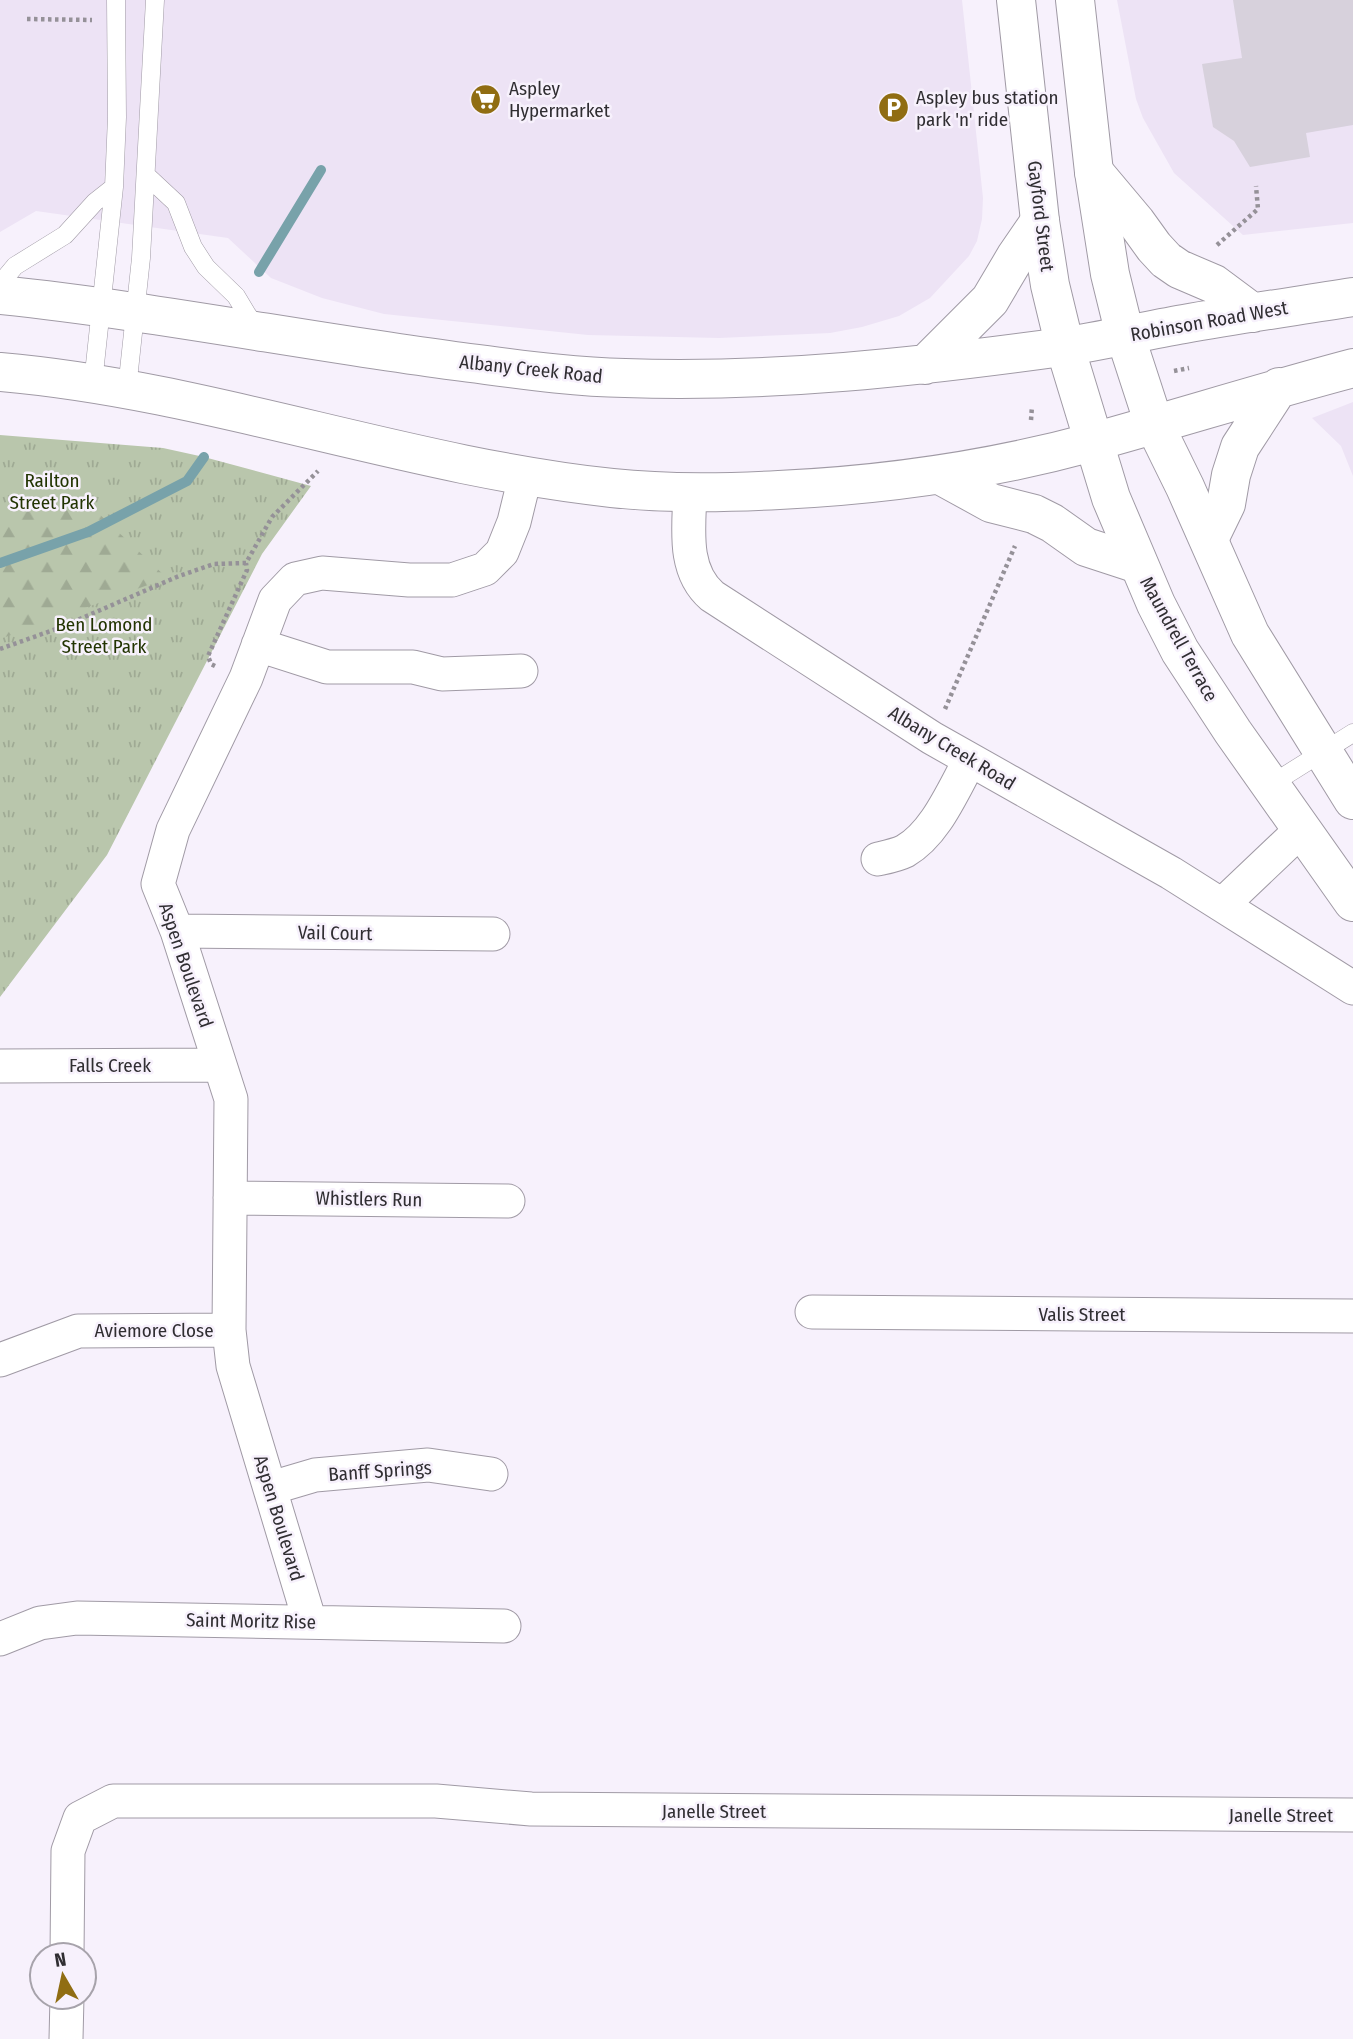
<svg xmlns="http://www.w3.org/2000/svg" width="1353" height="2039" viewBox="0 0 1353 2039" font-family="'Fira Sans Condensed',sans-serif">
<defs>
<pattern id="grass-tufts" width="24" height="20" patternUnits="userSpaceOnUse" patternTransform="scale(1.75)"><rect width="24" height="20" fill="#b9c6ac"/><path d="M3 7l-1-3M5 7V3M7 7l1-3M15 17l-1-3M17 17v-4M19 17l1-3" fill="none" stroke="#9faa94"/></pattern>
<pattern id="forest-firs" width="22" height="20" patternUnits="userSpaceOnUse" patternTransform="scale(1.75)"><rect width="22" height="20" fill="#b9c6ac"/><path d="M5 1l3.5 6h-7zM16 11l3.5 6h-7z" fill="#9faa94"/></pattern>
</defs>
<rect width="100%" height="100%" fill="#f7f1fc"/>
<path fill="#ede3f5" d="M0 0H962L983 198 982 219 977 241 969 256 930 298 899 316 862 327 830 333 719 338 588 335 384 314 322 298 271 278 228 238 36 211 0 232Z
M1117 0H1353V223L1243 235 1174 173 1143 118 1136 99Z
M1353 402V476L1341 446 1312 418Z"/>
<path fill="url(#grass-tufts)" d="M0 435 163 448 204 457 311 486 262 554 107 855 0 997Z"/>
<path fill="url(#forest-firs)" d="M78 494 167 578 0 639V519Z"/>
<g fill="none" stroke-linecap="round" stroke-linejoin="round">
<path stroke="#78a2aa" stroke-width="10" d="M259 272 321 170
M0 563 88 532 187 481 204 457"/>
</g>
<path fill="#d7d1dc" d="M1233 0H1353V125L1306 133 1310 157 1250 167 1234 141 1213 127 1202 64 1242 58Z"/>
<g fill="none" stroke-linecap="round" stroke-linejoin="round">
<defs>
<path id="service" d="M146 175 176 203 193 247 206 267 236 296 256 329
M0 284 15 266 65 235 95 202 114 187
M93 383 114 187 117 117 116 0
M127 389 141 258 155 0
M1270 785 1353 733"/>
<path id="minor" d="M690 492C689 527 682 570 712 596L932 738 1171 873 1353 988
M258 645 327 667H413L442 674 521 671
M878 859C887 857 897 855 905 851 936 833 953 790 970 760
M1222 905 1302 829
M177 931 493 934
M0 1066 220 1065
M230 1198 508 1201
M812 1312 1353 1316
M0 1360 78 1331 229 1330
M271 1488 315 1475 428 1465 491 1474
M310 1622 233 1366 229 1330 231 1099 177 931 158 884 173 830 246 678 275 600 295 579 322 573 409 580H452L485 569 502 552 514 522 525 477
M0 1639 40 1623 77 1618 504 1626
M67 1955 68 1851 80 1818 113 1801H436L531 1809 1353 1815
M66 2039 67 1997"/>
<path id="secondary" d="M1016 0 1040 221 1050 285 1065 347 1111 498 1156 604 1180 651 1233 732 1353 902
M1075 0 1094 172 1110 274 1125 335 1154 424 1185 487 1250 634 1353 800"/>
<path id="primary" d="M1094 172 1136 222 1154 247 1166 260 1179 269 1214 284 1253 313
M0 295C153 311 303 341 455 361 511 368 568 377 625 378 773 383 917 367 1062 347 1103 341 1143 331 1184 324 1240 314 1297 306 1353 297
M925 365 990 300 1016 256 1040 221
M0 372C208 390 405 466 612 488 667 494 723 493 779 490 885 485 990 470 1093 442 1180 418 1266 391 1353 368
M940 475 991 503 1034 514 1052 523 1086 547 1138 564
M1209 539 1226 504 1231 475 1240 447 1279 387"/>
</defs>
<use href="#service" stroke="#a09aa5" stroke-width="19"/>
<use href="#minor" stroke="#a09aa5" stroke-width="35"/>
<use href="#secondary" stroke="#a09aa5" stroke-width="40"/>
<use href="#primary" stroke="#a09aa5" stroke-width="40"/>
<path stroke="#959198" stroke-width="4.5" stroke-dasharray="3.5 3.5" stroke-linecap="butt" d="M27 19 92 20
M1217 245 1258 209 1256 186
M1174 371 1189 368
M1031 420 1032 406
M0 649 59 628 179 576 214 564 246 563 272 517 318 471
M215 666 211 664 208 656 247 570 246 563
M945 709 1015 546"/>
<use href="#service" stroke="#fff" stroke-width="18"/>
<use href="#minor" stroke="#fff" stroke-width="33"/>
<use href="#secondary" stroke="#fff" stroke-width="38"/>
<use href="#primary" stroke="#fff" stroke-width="38"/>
</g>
<defs>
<symbol id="supermarket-disc" viewBox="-11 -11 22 22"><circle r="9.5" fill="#906d12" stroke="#f7f1fc"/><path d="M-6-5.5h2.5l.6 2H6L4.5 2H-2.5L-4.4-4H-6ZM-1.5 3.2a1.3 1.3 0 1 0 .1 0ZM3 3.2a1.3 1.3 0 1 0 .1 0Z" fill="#fff"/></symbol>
<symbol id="parking-disc" viewBox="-11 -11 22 22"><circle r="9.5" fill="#906d12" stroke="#f7f1fc"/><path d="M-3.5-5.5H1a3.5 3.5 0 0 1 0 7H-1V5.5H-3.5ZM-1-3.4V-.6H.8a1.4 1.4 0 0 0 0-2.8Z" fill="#fff"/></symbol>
</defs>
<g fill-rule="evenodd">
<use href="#supermarket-disc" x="468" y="82" width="35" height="35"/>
<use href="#parking-disc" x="876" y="90" width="35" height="35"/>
</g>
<g text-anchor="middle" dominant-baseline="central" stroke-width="5" stroke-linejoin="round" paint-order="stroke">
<g font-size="19" fill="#302e32" stroke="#f7f1fc" text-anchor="start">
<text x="509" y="88">Aspley<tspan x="509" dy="22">Hypermarket</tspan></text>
<text x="916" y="97">Aspley bus station<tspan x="916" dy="22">park 'n' ride</tspan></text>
</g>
<g font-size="19" fill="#302e32" stroke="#f7f1fc">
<text transform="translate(1041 216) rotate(83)">Gayford Street</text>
<text transform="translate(1209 321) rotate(-10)">Robinson Road West</text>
<text transform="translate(531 369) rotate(6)">Albany Creek Road</text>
<text transform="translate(1179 639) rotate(61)">Maundrell Terrace</text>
<text transform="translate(952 748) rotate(31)">Albany Creek Road</text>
<text transform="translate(335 933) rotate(1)">Vail Court</text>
<text transform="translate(186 965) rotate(71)">Aspen Boulevard</text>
<text x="110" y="1065">Falls Creek</text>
<text transform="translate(369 1199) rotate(1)">Whistlers Run</text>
<text x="1082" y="1314">Valis Street</text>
<text x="154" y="1330">Aviemore Close</text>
<text transform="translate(380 1471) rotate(-4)">Banff Springs</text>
<text transform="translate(279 1518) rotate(73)">Aspen Boulevard</text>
<text transform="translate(251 1621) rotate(1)">Saint Moritz Rise</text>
<text x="714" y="1811">Janelle Street</text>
<text x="1281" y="1815">Janelle Street</text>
</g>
<g font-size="19" fill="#223402" stroke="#f7f1fc">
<text x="52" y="480">Railton<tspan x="52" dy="22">Street Park</tspan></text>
<text x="104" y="624">Ben Lomond<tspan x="104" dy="22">Street Park</tspan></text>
</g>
</g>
<g transform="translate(63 1976) rotate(351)"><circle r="33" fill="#f7f1fc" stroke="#a7a3ab" stroke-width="2"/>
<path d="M0-5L12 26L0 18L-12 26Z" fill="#906d12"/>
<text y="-10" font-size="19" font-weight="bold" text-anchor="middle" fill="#302e32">N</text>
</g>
</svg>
